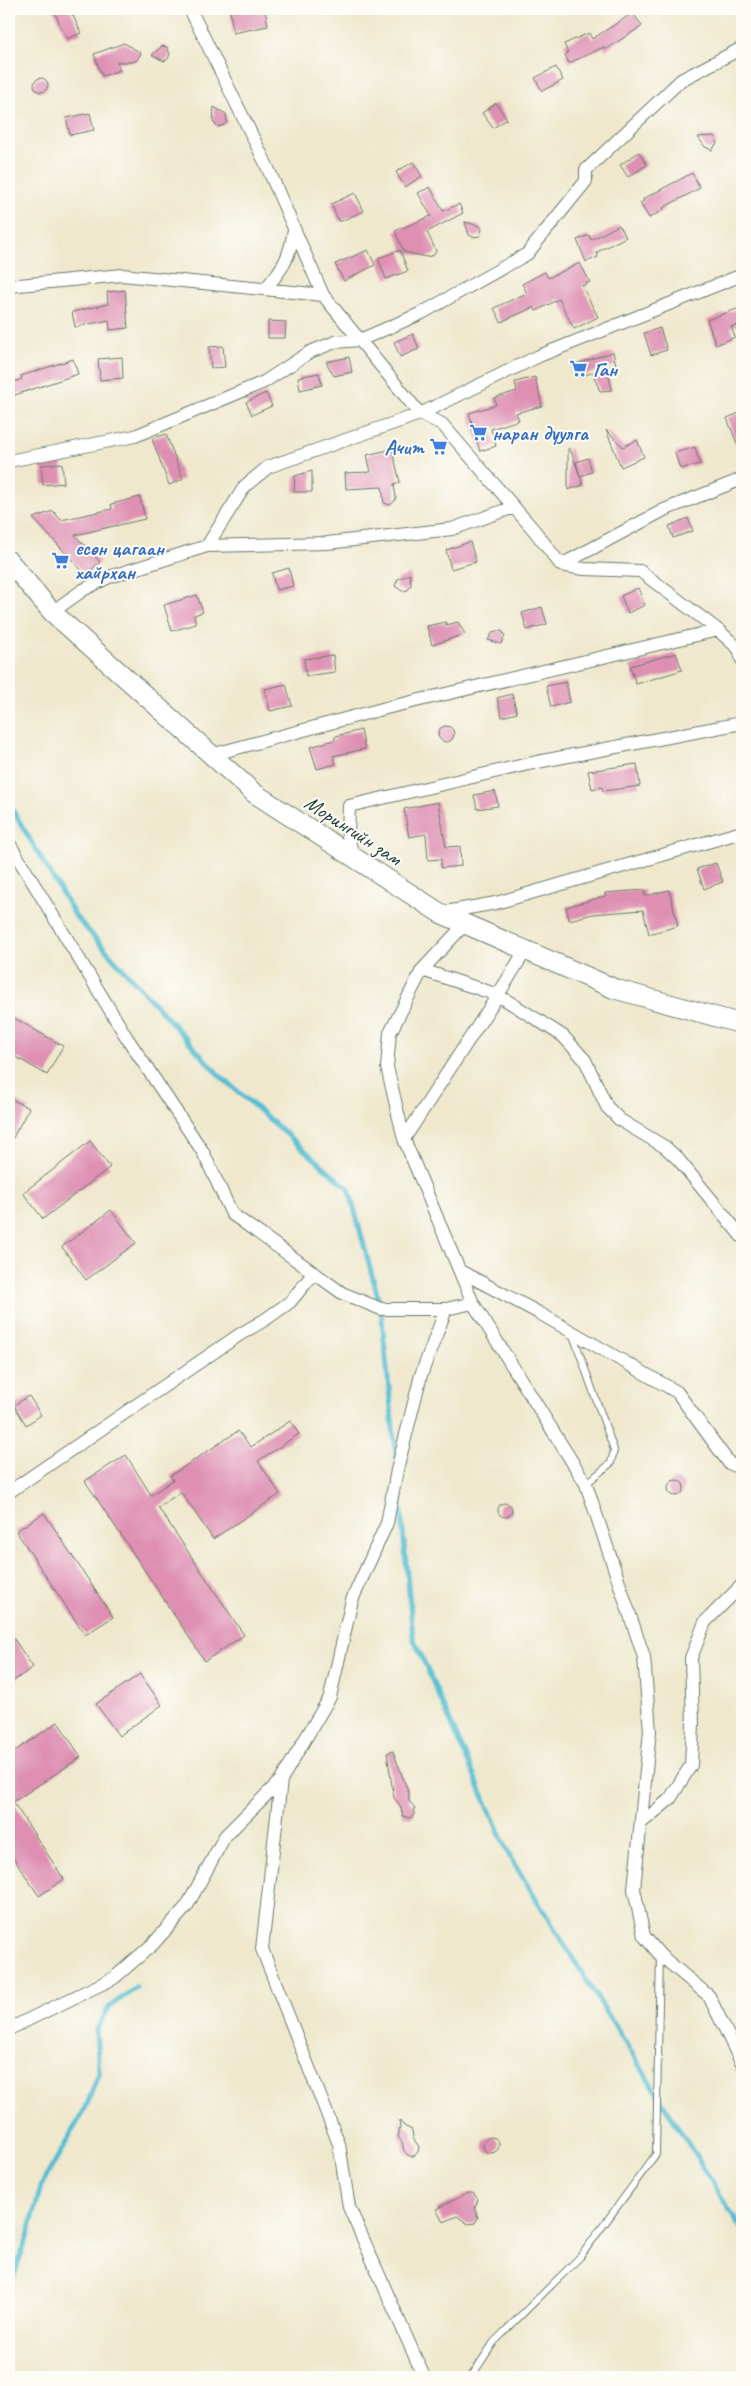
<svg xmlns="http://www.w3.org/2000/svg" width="751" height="2386" viewBox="0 0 751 2386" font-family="Caveat,sans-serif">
<rect width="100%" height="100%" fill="#fdfcf7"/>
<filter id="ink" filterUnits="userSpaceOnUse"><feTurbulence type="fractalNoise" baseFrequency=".02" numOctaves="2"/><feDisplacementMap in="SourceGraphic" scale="10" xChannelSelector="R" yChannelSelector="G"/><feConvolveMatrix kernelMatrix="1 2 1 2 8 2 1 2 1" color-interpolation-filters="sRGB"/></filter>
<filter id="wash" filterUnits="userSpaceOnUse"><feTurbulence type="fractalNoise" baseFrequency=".0096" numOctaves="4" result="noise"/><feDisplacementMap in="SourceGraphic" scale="20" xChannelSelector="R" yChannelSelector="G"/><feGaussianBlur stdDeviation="1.12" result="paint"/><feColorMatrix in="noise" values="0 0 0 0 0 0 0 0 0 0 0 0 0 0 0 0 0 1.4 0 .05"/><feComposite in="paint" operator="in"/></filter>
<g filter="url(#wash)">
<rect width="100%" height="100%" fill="#efe8cd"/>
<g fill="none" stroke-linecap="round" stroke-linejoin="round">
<path stroke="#55bdd2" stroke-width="5" d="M9 804 76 917 219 1075 349 1189 381 1309 396 1457
M399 1488 413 1637 510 1857 742 2230
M9 2290 29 2233 41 2186 86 2107 99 2072 96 2031 109 2007 136 1988"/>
</g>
<g id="blocks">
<path fill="#de8fb2" d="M53 9H70L81 33 67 39Z
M230 9H265L268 26 233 33Z
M633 13 642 26 605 50 604 47 569 63 565 55 568 53 564 44 589 33 592 39Z
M124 43 141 53 137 60 133 62H117L120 70 102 76 94 54Z
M162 46 167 47 170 54 168 59 164 61 152 55Z
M556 67 563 80 542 91 535 78Z
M34 85a7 7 0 1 1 14 0a7 7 0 1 1-14 0Z
M496 103 507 119 493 128 482 113Z
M214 107 226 114 227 122 224 125 218 127 213 122Z
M90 113 94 130 70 135 66 118Z
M714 136 717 143 712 150 705 147 698 137Z
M639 152 647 165 628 177 620 165Z
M413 162 422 176 405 187 396 172Z
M692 173 700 188 663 208 664 210 649 218 640 203 644 201 643 199Z
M430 187 443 211 459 204 463 213 427 232 436 251 434 255 427 257 404 252 395 231 431 216 418 193Z
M355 193 364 211 339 222 331 204Z
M465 222 480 226 482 229 480 236 473 237 469 235Z
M619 225 626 237 597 252 598 257 586 262 577 240 589 235 591 240Z
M368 250 375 265 344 281 335 264Z
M400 250 408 271 386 279 378 258Z
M580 263 590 282 582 286 598 317 574 329 559 299 536 311 534 307 501 322 494 308 527 293 522 284 545 272 548 278Z
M125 290 128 328 110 330 109 320 75 327 72 312 108 304 107 292Z
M742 307V324L731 327 735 337 716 345 707 320Z
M268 321 286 322 285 338H268Z
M660 328 667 350 651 355 644 333Z
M413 334 419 349 400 357 394 342Z
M223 346 225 367 211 368 209 347Z
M613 352 616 365 607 368 612 390 600 391 594 377 600 370 579 377 573 365Z
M122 357 123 378 100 380 98 359Z
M349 357 352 372 334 376 326 362Z
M73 359 78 374 9 397V384L22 379 21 376Z
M319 373 322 385 300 390 298 377Z
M535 377 542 406 516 413 519 420 491 429 496 446 480 451 469 413 496 405 494 398 517 391 515 382Z
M266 393 272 406 252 415 246 402Z
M742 412V454H741L727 418Z
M606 430 623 447 637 440 644 457 621 467Z
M166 434 183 479 169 485 152 439Z
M695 447 700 464 680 469 675 453Z
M570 448 583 485 568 490V449Z
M392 449 400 482 394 484 396 498 394 502 390 505 384 503 382 487 346 489 345 473 371 472 367 455Z
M588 458 592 472 580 476 576 462Z
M62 463 64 483 43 485 41 465Z
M312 471V492H294L295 476Z
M140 497 145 519 75 535 100 562 86 575 33 518 53 511 61 520 112 509 111 504Z
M688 518 693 531 673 538 669 526Z
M470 542 476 562 451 569 446 550Z
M289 568 293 586 276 590 272 573Z
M410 574 411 585 408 590 402 591 395 586 398 579Z
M638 588 645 605 628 613 621 596Z
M197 595 203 612 194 615 196 624 172 631 164 605Z
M542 607 547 624 527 630 522 613Z
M446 622V625L458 622 465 634 432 645 427 626Z
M496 631H502L505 636 501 644 488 640 493 632Z
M676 653 682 670 636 684 630 666Z
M333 655 335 672 306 676 304 659Z
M566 682 570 702 551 707 546 686Z
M286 684 292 706 270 711 265 689Z
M512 694 517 713 502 717 497 698Z
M438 734a8 8 0 1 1 16 0a8 8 0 1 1-16 0Z
M361 730 365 749 333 756 336 764 317 769 310 747 334 740 336 736Z
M637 764 640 786 603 791 602 787 592 789 588 771Z
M495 791 498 806 477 809 474 795Z
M438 802 446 847 460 846 461 866 441 868V859L428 860 426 834 409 837 404 809Z
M716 863 723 882 704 889 697 869Z
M644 890 645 896 669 890 678 926 649 934 643 910 593 914 569 920 566 907 605 896V893Z
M9 1015 63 1046 47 1075 9 1053Z
M9 1098 29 1108 9 1145Z
M90 1141 110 1167 43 1219 23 1193Z
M111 1210 136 1243 86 1280 62 1247Z
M29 1396 41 1415 26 1425 14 1405Z
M290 1421 299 1434 258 1461 280 1494 213 1539 181 1492 158 1507 244 1635 205 1661 85 1481 126 1455 151 1495 173 1480 170 1476 238 1431 251 1447Z
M668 1488a8 8 0 1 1 16 0a8 8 0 1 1-16 0Z
M498 1510a7 7 0 1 1 14 0a7 7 0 1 1-14 0Z
M44 1513 113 1617 85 1635 16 1531Z
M9 1632 33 1667 9 1684Z
M140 1674 162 1705 119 1736 96 1704Z
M58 1722 81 1757 13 1802 64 1879 39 1896 9 1851V1755Z
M393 1751 409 1794V1801L415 1808 414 1815 410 1818 403 1816 400 1805 394 1798 387 1753Z
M399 2120 404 2126 412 2130 413 2138 419 2147 418 2152 414 2156H409L404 2151 402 2142 398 2137 400 2128Z
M483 2145a8 8 0 1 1 16 0a8 8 0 1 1-16 0Z
M468 2193H473L478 2199 475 2208 478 2218 475 2223 468 2224 457 2216 443 2222 436 2209Z"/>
</g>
</g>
<g filter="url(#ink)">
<use href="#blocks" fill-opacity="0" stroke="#68796a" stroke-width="1"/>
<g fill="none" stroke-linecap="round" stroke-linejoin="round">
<defs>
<path id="service" d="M573 1335 614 1450 611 1463 586 1484
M471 2377 494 2342 580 2257 656 2154 660 1955"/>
<path id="minor" d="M190 9 266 164 323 295 420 414 539 356 742 275
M9 286 122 275 323 295
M266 288C284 267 290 257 294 229
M9 461 135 436 264 382 310 352 335 342 360 340 422 313 527 254 586 181V170L681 80 742 48
M207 546 327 543 452 529 514 507
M561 565 664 510 742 479
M52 612 83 590 109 577 207 546 245 486 268 467 420 414 442 424 533 529 561 565 584 569 640 571 718 630 739 649 742 660
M211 755 386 708 718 630
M9 843 127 1038 203 1152 232 1214 342 1293 381 1309H446L473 1303
M353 856 348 836 349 806 537 762 742 723
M440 913 496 903 742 832
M465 924 422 970 390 1033 387 1067 404 1139 473 1303 586 1484 644 1657 650 1731 634 1889 644 1936 660 1955 709 1996 742 2064
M422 970 498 995 525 951
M404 1139 498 995 563 1036 585 1060 607 1107 620 1120 665 1147 678 1159 742 1237
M460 1271 539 1313 677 1392 729 1463 742 1469
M9 1492 239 1335 266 1319 290 1302 314 1273
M281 1780 262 1949 339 2144 349 2207 424 2377
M641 1823 670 1799 691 1765 693 1724 691 1658 705 1622 742 1585
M9 2029 114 1978 153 1944 187 1906 225 1836 281 1780 330 1697 352 1600 387 1523 397 1470 421 1375 446 1309"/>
<path id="secondary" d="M9 561 52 612 254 793 440 913 615 989 742 1024"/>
</defs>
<use href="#service" stroke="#68796a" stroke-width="8"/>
<use href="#minor" stroke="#68796a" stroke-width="14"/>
<use href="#secondary" stroke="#68796a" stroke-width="21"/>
<use href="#service" stroke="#fff" stroke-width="6"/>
<use href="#minor" stroke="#fff" stroke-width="12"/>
<use href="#secondary" stroke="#fff" stroke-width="19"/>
</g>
</g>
<defs>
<symbol id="supermarket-bare" viewBox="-9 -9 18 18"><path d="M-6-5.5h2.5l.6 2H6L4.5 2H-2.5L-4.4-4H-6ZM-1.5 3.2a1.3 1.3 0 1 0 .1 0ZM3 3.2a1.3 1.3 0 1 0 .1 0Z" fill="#3f7fe0" stroke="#fdfcf7" stroke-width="2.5" paint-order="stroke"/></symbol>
</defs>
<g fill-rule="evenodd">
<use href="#supermarket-bare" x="566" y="356" width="25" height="25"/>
<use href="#supermarket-bare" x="466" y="420" width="25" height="25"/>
<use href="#supermarket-bare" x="426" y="434" width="25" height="25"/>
<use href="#supermarket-bare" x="48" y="548" width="25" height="25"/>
</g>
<g text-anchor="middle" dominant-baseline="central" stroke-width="4" stroke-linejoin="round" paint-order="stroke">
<g font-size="21" font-weight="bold" fill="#366cbe" stroke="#fdfcf7" text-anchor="start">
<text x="593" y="369">Ган</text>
<text x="492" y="433">наран дуулга</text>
<text x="424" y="447" text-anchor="end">Ачит</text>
<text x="75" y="548">есөн цагаан<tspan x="75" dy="24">хайрхан</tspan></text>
</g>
<g font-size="21" fill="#1f3d34" stroke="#fdfcf7">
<text transform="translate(353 830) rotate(33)">Морингийн зам</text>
</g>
</g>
<rect width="751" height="2386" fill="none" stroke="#fdfcf7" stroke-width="30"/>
</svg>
